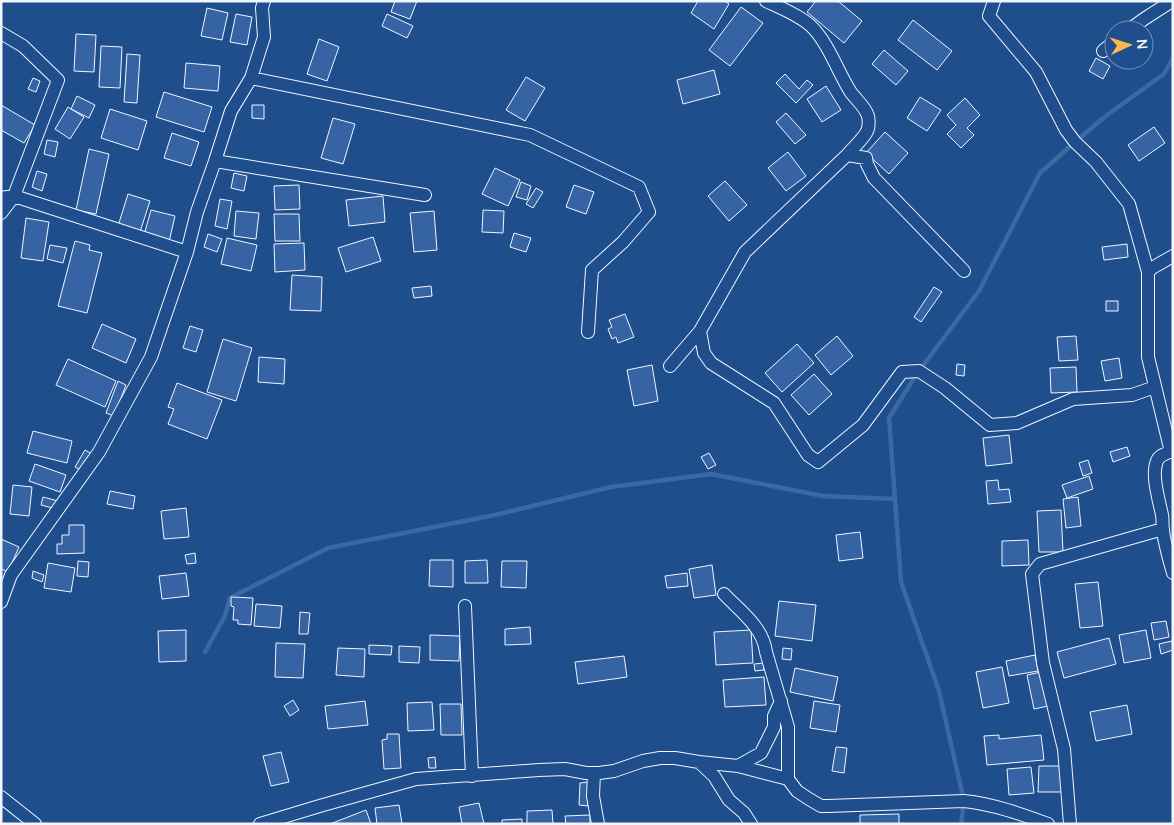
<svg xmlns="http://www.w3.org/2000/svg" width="1174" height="825" viewBox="0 0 1174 825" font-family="Manrope,sans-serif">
<rect width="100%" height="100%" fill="#1f4e8c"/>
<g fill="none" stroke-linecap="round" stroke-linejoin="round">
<path stroke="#3b69a3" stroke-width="4.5" d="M205 652 225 616 230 598 328 548 495 515 611 487 711 474 823 496 895 499
M961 824 964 801 939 691 901 582 889 418 916 375 979 291 1040 173 1075 142 1107 115 1164 74 1173 58"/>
</g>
<path fill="#3563a3" stroke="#f2f6ff" d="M395 1H417L410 19 391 12Z
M698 1H725L729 4 714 29 691 13Z
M816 1H838L862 21 844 43 807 12Z
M741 7 763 23 730 66 709 50Z
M207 8 228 13 222 40 201 36Z
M236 14 252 17 247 45 230 42Z
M387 14 413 26 407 38 382 26Z
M913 20 952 51 937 70 898 40Z
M76 34 96 35 94 72 74 71Z
M319 39 339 47 327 81 307 74Z
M101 46 122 47 120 88 99 87Z
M884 50 908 71 896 85 872 64Z
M127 54 140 55 137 103 124 102Z
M1096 58 1110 66 1103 79 1089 71Z
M1125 60H1141L1134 68Z
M186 63 220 66 218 91 184 88Z
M714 70 720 94 683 104 677 80Z
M785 74 799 89 807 80 813 85 796 103 776 83Z
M526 77 545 88 525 121 506 110Z
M33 78 40 81 36 92 28 89Z
M826 86 841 110 822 122 807 99Z
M164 92 212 107 204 132 156 117Z
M77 96 95 105 89 118 71 109Z
M920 97 941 110 927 131 907 118Z
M965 98 980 115 967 128 974 135 961 148 947 134 956 125 947 115Z
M1 105 35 125 24 143 1 130Z
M252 105H264V119L252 118Z
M68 107 84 117 70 139 55 129Z
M110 109 147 121 138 150 101 138Z
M786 113 806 135 795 144 776 122Z
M333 118 355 124 343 164 321 158Z
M1154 127 1165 143 1139 161 1128 145Z
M885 132 908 153 889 174 866 153Z
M172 133 199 142 191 166 164 158Z
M47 140 58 142 55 157 44 154Z
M89 149 109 154 96 214 76 210Z
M788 152 806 176 786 191 768 168Z
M495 168 520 180 508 206 482 194Z
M37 171 47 174 42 191 32 187Z
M234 173 247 176 244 191 231 188Z
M725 181 747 205 729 221 708 196Z
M521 182 531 186 527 200 516 197Z
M299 185 300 209 275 210 274 186Z
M574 185 594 192 586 214 566 207Z
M536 188 543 192 533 208 526 204Z
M128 194 150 201 140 232 118 226Z
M383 196 385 222 349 226 346 200Z
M220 199 232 201 227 229 215 226Z
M151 210 175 216 169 242 144 235Z
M483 210 504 211 503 233 482 232Z
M236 211 259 213 256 239 234 236Z
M434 211 437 250 414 252 410 213Z
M274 214H299L300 241H275Z
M26 218 49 222 43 261 21 258Z
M514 233 531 238 526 252 510 247Z
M208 234 222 239 217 252 204 247Z
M373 237 381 261 346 272 338 248Z
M227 238 257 245 251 271 221 264Z
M75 241 90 245 89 250 102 253 87 313 58 306Z
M304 243 305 270 275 272 274 244Z
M1127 244 1128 257 1104 260 1102 247Z
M50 245 67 248 63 263 47 259Z
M292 275 322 277 321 311 290 310Z
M431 286 432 296 414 298 412 288Z
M934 287 942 292 921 322 914 317Z
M1106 301H1118V311H1106Z
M625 314 634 337 618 343 616 337 612 339 608 329 612 327 609 320Z
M102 324 136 339 126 363 92 348Z
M190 326 203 330 196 352 183 348Z
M837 336 853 356 831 375 815 355Z
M1076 336 1078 360 1059 361 1057 337Z
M223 339 252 348 236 401 207 392Z
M797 344 814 363 782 392 765 373Z
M259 357 285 359 284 384 258 382Z
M1119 358 1122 378 1105 381 1101 361Z
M68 359 116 381 105 407 56 385Z
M957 364 965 365 964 376 956 375Z
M652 365 658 401 634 406 627 370Z
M1076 367 1077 392 1051 393 1050 368Z
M814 374 832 394 809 415 791 395Z
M118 381 126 385 114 416 106 413Z
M177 383 222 400 207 439 168 424 174 409 168 407Z
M33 431 72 441 67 463 27 453Z
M1009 435 1012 463 986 466 983 438Z
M1127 447 1130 456 1113 462 1110 452Z
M85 450 92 454 82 471 75 467Z
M709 453 716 465 708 469 701 457Z
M1088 460 1092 473 1083 476 1079 463Z
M35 464 66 475 60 492 29 481Z
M1089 476 1093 489 1067 498 1062 485Z
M998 480 999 490 1009 489 1011 502 988 504 986 481Z
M13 485 32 487 29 516 10 514Z
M110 491 135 496 133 509 107 504Z
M43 497 58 501 56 509 41 505Z
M1078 497 1081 526 1066 528 1063 499Z
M186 508 189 537 164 539 161 511Z
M1061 510 1063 552H1039L1037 511Z
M69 525H84V553L57 554V544H62V535H69Z
M860 532 863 558 839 561 836 535Z
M1 539 19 547 8 572 1 569Z
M1028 540 1029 565 1002 566V541Z
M195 553 196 563 187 564 185 555Z
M430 560H453V587L429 586Z
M487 560 488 583H465V561Z
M78 561 89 562 88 577 77 576Z
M502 561H527L526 588 501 587Z
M48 563 75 568 71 592 44 588Z
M712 565 716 595 694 598 689 569Z
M33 571 44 575 42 582 32 578Z
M186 573 189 596 162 599 159 576Z
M687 573 688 586 667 588 665 576Z
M1098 582 1103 626 1080 628 1075 584Z
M231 597 253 598 251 625 238 624V620H233L234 607 231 606Z
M779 601 816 605 812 641 775 636Z
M256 604 282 606 280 628 254 626Z
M300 612 310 613 308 634H299Z
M1166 621 1169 637 1154 640 1151 623Z
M530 627 531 644 505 645V629Z
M186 630V661L159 662 158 631Z
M751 630 753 663 716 665 714 632Z
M1146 630 1151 658 1124 663 1119 635Z
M430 635 460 636 459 661 430 660Z
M1109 638 1116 664 1064 678 1057 652Z
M1172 641 1173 650 1161 654 1159 644Z
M276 643 305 644 303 678 275 677Z
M369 645 392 646 391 655 369 654Z
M399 646 420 647 419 663 399 662Z
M338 648 365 649 364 677 336 675Z
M783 648 792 649 791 660 782 659Z
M1035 655 1038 671 1009 676 1006 661Z
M624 656 627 677 578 684 575 662Z
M764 663V670L755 671 754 664Z
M1002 667 1009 703 983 708 976 672Z
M795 668 838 677 833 701 790 692Z
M1041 672 1048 706 1034 709 1027 675Z
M764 677 766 705 725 707 723 680Z
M293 700 299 710 290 716 284 706Z
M365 701 368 725 328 729 325 706Z
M814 701 840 705 836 732 810 728Z
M432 702 434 730 408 731 407 703Z
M440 704H461L462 735H441Z
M1127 705 1132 734 1096 741 1090 712Z
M387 734H399L401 768 384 769 382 740 387 739Z
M999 735V739L1041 735 1044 760 987 765 984 736Z
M836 747 847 748 844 773 832 771Z
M281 752 289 782 271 786 263 756Z
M435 757 436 768H429L428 758Z
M1039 766H1063L1062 792H1038Z
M1031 767 1034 793 1009 795 1007 769Z
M588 782V806L579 805 580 783Z
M479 803 484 824H462L459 807Z
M399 805 402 824H377L375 808Z
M366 810 371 824H330Z
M552 810 553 824H527V811Z
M899 814V824H860V815Z
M590 815V824H566L565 816Z
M522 819V824H502V820Z"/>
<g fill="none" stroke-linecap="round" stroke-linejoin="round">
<defs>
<path id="minor" d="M766 1C781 8 797 14 810 25 828 42 837 70 850 91 855 99 865 106 868 116 869 120 869 128 867 131 865 137 852 149 847 155L866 158 867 164 874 178 964 271
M994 1 989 16 1036 72 1066 130 1075 142 1096 162 1129 204 1148 272V357L1171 452
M1129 30 1144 19 1172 1
M1 33 23 46 58 80 14 196 1 213
M1103 51 1114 42
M251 78 530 135 639 187 649 212 623 242 592 270 588 332
M215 161 425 195
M1 198 14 196 187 252
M1148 272 1152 268 1173 256
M700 331 704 353 711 363 774 403 808 455 818 462 863 425 902 372 919 371 945 388 990 425 1017 423 1073 399 1132 395 1155 387
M670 366 700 331 745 252 847 155
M1173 450C1168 453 1159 455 1157 461 1151 475 1159 500 1162 515 1163 520 1162 526 1163 531 1165 546 1169 559 1173 573
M724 594C740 611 763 627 766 652L788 727V779
M1 602 11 575 99 452 151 357 187 252 197 212 215 161 231 111 251 78 264 37 262 8 264 1
M465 606 472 776
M699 762 714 776 729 800 744 813 751 824
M738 766 761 753 774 727V716L781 701
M594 773 593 796 598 824
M1 797 35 824
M260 824 323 805 416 779 539 770 565 769 586 773H599L614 771 643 761 660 758H675L699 762 738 766 788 779 797 791 809 799 821 806H828L964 801C993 804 1021 814 1048 824
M1070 824 1064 749 1043 663 1032 574 1040 564 1163 529"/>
</defs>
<use href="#minor" stroke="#f2f6ff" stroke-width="14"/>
<use href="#minor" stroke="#1f4e8c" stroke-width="12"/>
</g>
<rect width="1174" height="825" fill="none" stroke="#f2f6ff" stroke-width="5"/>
<g transform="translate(1129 45) rotate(86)"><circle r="24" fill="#1f4e8c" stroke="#7391ba"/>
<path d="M0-4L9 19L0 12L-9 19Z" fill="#ffb74d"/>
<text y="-8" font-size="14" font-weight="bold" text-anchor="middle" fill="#f2f6ff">N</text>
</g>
</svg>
